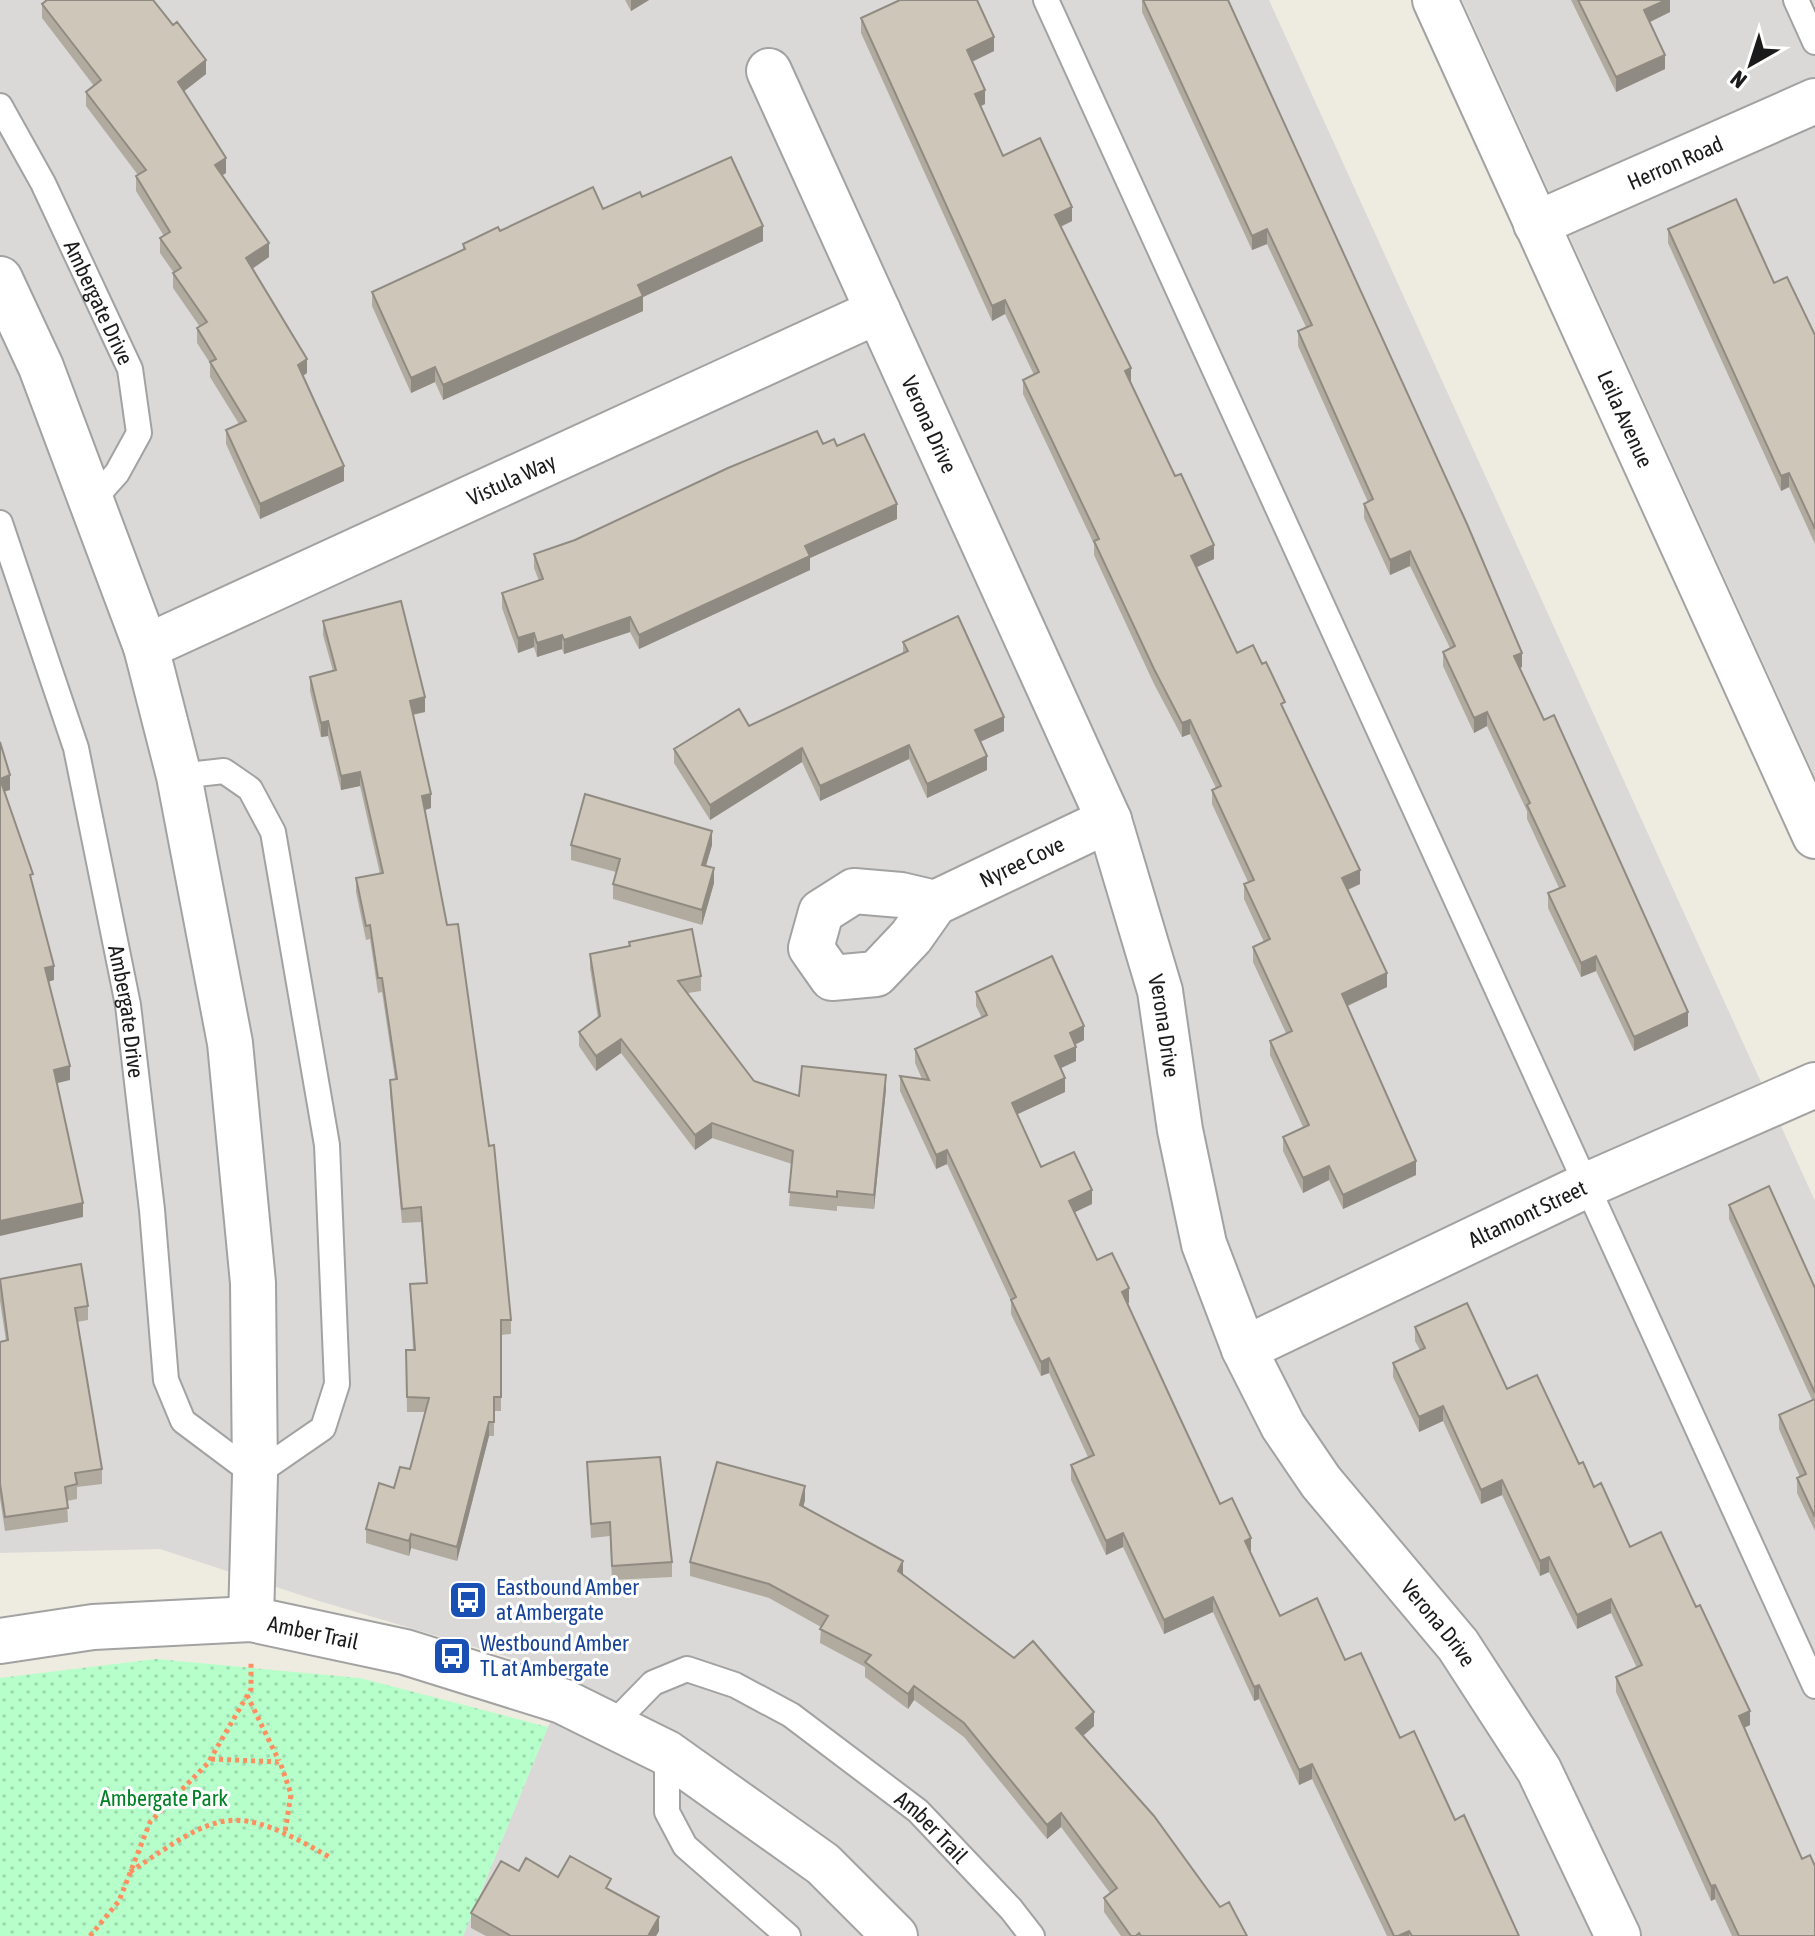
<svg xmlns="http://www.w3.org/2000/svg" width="1815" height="1936" viewBox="0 0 1815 1936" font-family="'Asap Condensed',sans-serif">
<defs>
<pattern id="park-dots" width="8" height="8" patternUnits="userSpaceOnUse" patternTransform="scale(2)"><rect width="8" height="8" fill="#b6ffca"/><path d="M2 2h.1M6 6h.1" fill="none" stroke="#9cdaad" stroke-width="1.8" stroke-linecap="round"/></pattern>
</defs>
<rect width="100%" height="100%" fill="#eeece0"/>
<path fill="#dad9d8" d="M0 0H1269L1815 1201V1936H463L548 1727 573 1676 319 1601 160 1549 0 1553Z
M1462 0H1815V777Z"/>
<path fill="url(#park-dots)" d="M156 1659 360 1678 548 1727 463 1936H0V1678Z"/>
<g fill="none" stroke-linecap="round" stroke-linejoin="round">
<defs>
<g id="service">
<path d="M1046 0 1815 1686"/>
<path d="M1796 0 1815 42"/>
<path id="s1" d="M0 106 43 183 130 369 139 433 117 473 93 500"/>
<path id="s2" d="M0 523 76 748 128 1005 152 1210 166 1380 183 1421 255 1475 323 1428 337 1384 327 1145 273 832 250 789 224 771 179 776"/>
<path id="s3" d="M613 1724 653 1683 687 1669 735 1685 791 1715 918 1811 1011 1909 1032 1936"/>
<path d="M667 1753V1812L685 1846 788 1936"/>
</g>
<g id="minor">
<path id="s4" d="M769 71 1109 820 1160 991 1180 1130 1204 1244 1244 1349 1283 1426 1321 1482 1458 1645 1539 1770 1618 1936"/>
<path id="s5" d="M1536 224 1815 101"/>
<path d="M0 279 41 367 146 647 179 776 230 1043 253 1283 255 1475 251 1619"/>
<path id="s6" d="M146 647 878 311"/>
<path id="s7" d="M935 903 901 895 854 891 821 912 811 948 832 978 876 974 911 937 935 903 1109 820"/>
<path id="s8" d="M1244 1349 1587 1185 1815 1085"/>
<path id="s9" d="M0 1641 93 1627 251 1619 405 1652 562 1701 667 1753 823 1864 895 1936"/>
</g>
<g id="tertiary">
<path id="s10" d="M1435 0 1815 836"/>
</g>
</defs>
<use href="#service" stroke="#a2a2a2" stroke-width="28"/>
<use href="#minor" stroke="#a2a2a2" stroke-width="48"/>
<use href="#tertiary" stroke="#a2a2a2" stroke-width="48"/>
<path stroke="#ff8f60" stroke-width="5" stroke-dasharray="4 4" stroke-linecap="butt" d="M247 1695 279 1761
M211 1759 280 1762 291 1794 285 1832
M130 1872C221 1811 232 1801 331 1858
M90 1936 119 1901 150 1822 208 1763 251 1689V1661"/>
<use href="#service" stroke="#fff" stroke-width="24"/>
<use href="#minor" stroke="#fff" stroke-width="44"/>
<use href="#tertiary" stroke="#fff" stroke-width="44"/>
</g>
<path fill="#b1aa9f" d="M45 0H153L206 74 184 91 226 173 222 175 269 257 252 269 307 373 303 376 344 481 260 519 226 444V430L239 424 210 377V363L197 343V328L200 327 173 288V273H174L160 253V238L164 236 136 191V176L138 175 86 106V92L94 86 42 18V4L45 1Z
M625 0H649L631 11Z
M1142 0H1228L1522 667 1520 668 1688 1026 1634 1051 1596 971 1581 977 1548 908V893L1559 888 1527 819V811L1487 726 1474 733 1443 666V652L1450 648 1410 566 1390 575 1364 518V504L1368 502 1298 346V331L1306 327 1267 244 1252 250 1142 12Z
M1571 0H1670V12L1649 22 1665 69 1616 92Z
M861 18 994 51 972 62 985 104 980 106 1003 156 1072 221 1061 227 1131 382 1214 559 1196 567 1237 653 1285 713 1360 884 1348 890 1387 987 1348 1006 1416 1175 1343 1209 1329 1180 1303 1193 1283 1151V1137L1303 1127 1270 1055V1041L1286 1033 1253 962V947L1264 942 1244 899V884L1248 882 1212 804V790L1216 788 1190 734 1182 737 1154 684 1094 555V544L1023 394V380L1034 375 1005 314 992 321 861 33Z
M642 197 763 241 643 297V311L443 400 435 382 411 393 372 306V292L463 250V244L500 231 603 209Z
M1668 229 1774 283 1815 335V544L1789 487 1781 491 1668 243Z
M823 444 837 446 897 519 810 558V570L639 649 630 632 564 654 562 649 537 657 534 647 518 653 502 608V593L539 581 534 568V554L575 540Z
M323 621 425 712 413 715 431 808 425 810 511 1320V1334L501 1335V1411H494V1436H489L457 1561 411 1548 409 1556 366 1543V1529L394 1488 410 1469 425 1412H407L406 1350H413L410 1284 426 1283 421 1222 402 1223 390 1094V1080L395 1079 382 992 378 993 370 939 366 940 356 892V878L380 874 360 786 341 790 328 736 321 737 310 691V677L333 671 323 635Z
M903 642 1004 731 980 742 987 770 927 798 909 759 820 801 802 762 710 820 674 763V749L749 726 903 653Z
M571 845H712L706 866 714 883 702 925 613 899V884L616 872 571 860Z
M629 942 701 976V991L688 993 754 1081 799 1096 886 1089 874 1209 837 1206V1211L789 1206 792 1164 712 1138 695 1150 621 1053 596 1071 579 1046V1032L598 1018 590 968V954L629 947Z
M976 992 1084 1040 1075 1045 1076 1061 1060 1068 1065 1092 1017 1114 1041 1167 1092 1204 1075 1212 1097 1260 1129 1303H1127L1220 1504 1251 1553 1280 1616 1345 1660 1400 1738 1455 1820 1519 1936H1387L1312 1779 1299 1785 1259 1699 1254 1701 1213 1612 1164 1634 1123 1547 1106 1555 1071 1480V1465L1088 1457 1049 1373 1041 1376 1011 1314V1301L947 1164 936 1169 900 1091V1076L922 1079 915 1063V1049L982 1018 976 1006Z
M1729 1205 1815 1288V1531L1797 1493V1478L1800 1477 1779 1429V1415L1812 1400 1729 1219Z
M0 1279 88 1306V1320L77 1322 102 1469V1484L77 1487V1499L67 1501 68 1522 5 1531 0 1498V1342L6 1341 0 1301Z
M1415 1327 1507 1389 1579 1464 1594 1487 1630 1547 1750 1725 1744 1728 1815 1936H1732L1715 1899 1711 1901 1616 1692V1677L1637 1668 1611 1613 1577 1629 1549 1572 1540 1576 1502 1495 1481 1504 1443 1421 1419 1432 1393 1377V1363L1420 1350 1415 1341Z
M587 1462 672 1562V1577L612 1580 610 1536 591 1538Z
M805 1500 803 1507 903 1575 1094 1726 1083 1736 1220 1907 1247 1936H1121L1104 1912V1898L1110 1893 1061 1827 1047 1839 964 1737 914 1700 908 1709 865 1677V1667L820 1643 821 1627 769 1598 690 1576V1562Z
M519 1871 558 1877 611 1890 659 1931 656 1936H486L471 1928V1913Z"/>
<path fill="#908b82" d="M631 0H649L631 11Z
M1666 0H1670V12L1644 25V10Z
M994 37V51L967 64V50Z
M1665 55V69L1616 92V77Z
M206 60V74L178 96V82Z
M985 90V104L975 109V94Z
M226 158V173L215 180V165Z
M1072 207V221L1055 229V215Z
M763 226V241L643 297V311L443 400V385L638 285Z
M1267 229V244L1252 250V236Z
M269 243V257L246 273V258Z
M1005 300V314L992 321V306Z
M307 359V373L298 379V365Z
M435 367V382L411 393V378Z
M1131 368V383L1125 371Z
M344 466V481L260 519V504Z
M1789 473V487L1781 491V476Z
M897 504V519L810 558V570L639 649V635L805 546Z
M1214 545V559L1191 570V556Z
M1410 551V566L1390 575V560Z
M630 617V632L564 654V640Z
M534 633V647L518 653V638Z
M562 635V649L537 657V643Z
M1522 653V667L1514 671V656Z
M425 697V712L410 715V701Z
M1487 712V726L1474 733V718Z
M1004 717V731L975 744V730Z
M1190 720V734L1182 737V723Z
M328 721V736L321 737V723Z
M909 745V759L820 801V786Z
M802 748V762L710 820V805Z
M987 756V770L927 798V784Z
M360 772V786L341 790V776Z
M10 775V790L0 793V779Z
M431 794V808L422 811V796Z
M712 831V845L702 879V865Z
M714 868V883L702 925V910Z
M1360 870V884L1342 892V878Z
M1596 956V971L1581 977V963Z
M54 966V980L45 983V968Z
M1387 973V987L1342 1008V994Z
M1688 1012V1026L1634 1051V1037Z
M1084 1026V1040L1070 1047V1033Z
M621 1039V1053L596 1071V1056Z
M1076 1047V1061L1055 1071V1056Z
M70 1066V1080L54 1084V1070Z
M886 1075V1089L874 1209V1195Z
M1065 1078V1092L1012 1117V1103Z
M712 1123V1138L695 1150V1135Z
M947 1150V1164L936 1169V1155Z
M1416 1161V1175L1343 1209V1195Z
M1329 1166V1180L1303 1193V1178Z
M1092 1190V1204L1069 1215V1201Z
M83 1203V1217L0 1236V1221Z
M1129 1288V1303L1122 1306V1292Z
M1049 1358V1373L1041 1376V1362Z
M1443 1406V1421L1419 1432V1417Z
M489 1422V1436L457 1561V1547Z
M1502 1480V1495L1481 1504V1490Z
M805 1486V1500L800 1520V1505Z
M1123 1533V1547L1106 1555V1541Z
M411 1534V1548L409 1556V1541Z
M1251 1538V1553L1245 1556V1541Z
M1549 1557V1572L1540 1576V1561Z
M903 1561V1575L898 1571Z
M1213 1597V1612L1164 1634V1620Z
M1611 1599V1613L1577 1629V1615Z
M1259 1685V1699L1254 1701V1687Z
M914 1686V1700L908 1709V1694Z
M1750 1711V1725L1739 1730V1716Z
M1094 1712V1726L1076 1742V1728Z
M1312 1764V1779L1299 1785V1770Z
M1061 1813V1827L1047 1839V1825Z
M1715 1885V1899L1711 1901V1886Z
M659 1917V1931L656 1936H648Z
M1409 1931V1936H1398Z"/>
<path fill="#cec6b9" stroke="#908b82" stroke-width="2" d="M47 0H153L173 25 177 22 206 60 178 82 226 158 215 165 269 243 246 258 307 359 298 365 344 466 260 504 226 430 246 421 210 362 216 359 197 328 207 322 173 273 181 268 160 238 170 232 136 176 146 170 86 92 101 80 42 4Z
M900 0H977L994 37 967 50 985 90 975 94 1003 156 1040 138 1072 207 1055 215 1131 368 1125 371 1175 476 1181 474 1214 545 1191 556 1237 653 1253 645 1262 664 1266 662 1285 702 1281 704 1360 870 1342 878 1387 973 1342 994 1416 1161 1343 1195 1329 1166 1303 1178 1283 1137 1309 1125 1270 1041 1292 1031 1253 947 1270 939 1244 884 1254 880 1212 790 1221 786 1190 720 1182 723 1154 669 1094 541 1099 539 1023 380 1039 372 1005 300 992 306 861 18Z
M1143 0H1228L1467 524 1522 653 1514 656 1544 720 1554 715 1688 1012 1634 1037 1596 956 1581 963 1548 893 1565 886 1527 805 1530 803 1487 712 1474 718 1443 652 1455 646 1410 551 1390 560 1364 504 1373 499 1298 331 1312 325 1267 229 1252 236Z
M1578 0H1666L1644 10 1665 55 1616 77Z
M731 157 763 226 638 285 643 296 443 385 435 367 411 378 372 292 465 249 463 244 498 227 500 231 593 187 603 209 640 192 642 197Z
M1736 199 1774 283 1787 277 1815 335V529L1789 473 1781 476 1668 229Z
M817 431 823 444 834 439 837 446 864 434 897 504 805 546 810 556 639 635 630 617 564 640 562 635 537 643 534 633 518 638 502 593 543 579 534 554 575 540 728 468Z
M401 601 425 697 410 701 431 794 422 796 447 925 458 924 489 1146 494 1145 511 1320H501V1397H494V1422H489L457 1547 411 1534 409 1541 366 1529 379 1483 394 1488 400 1467 410 1469 429 1398 407 1397 406 1350H415L410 1284 427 1283 421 1207 402 1209 390 1080 397 1079 382 978H378L370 925 366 926 356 878 383 873 360 772 341 776 328 721 321 723 310 677 336 670 323 621Z
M958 616 1004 717 975 730 987 756 927 784 909 745 820 786 802 748 710 805 674 749 739 709 749 726 908 651 903 642Z
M0 742 10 775 0 779 33 874 30 875 54 966 45 968 70 1066 54 1070 83 1203 0 1221Z
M585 794 712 831 702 865 714 868 702 910 613 884 620 859 571 845Z
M692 929 701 976 678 981 754 1081 799 1096 802 1066 886 1075 874 1195 837 1191V1197L789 1192 793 1151 712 1123 695 1135 621 1039 596 1056 579 1032 600 1016 590 954 630 946 629 942Z
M1052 956 1084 1026 1070 1033 1076 1047 1055 1056 1065 1078 1012 1103 1041 1167 1074 1152 1092 1190 1069 1201 1097 1260 1112 1253 1129 1288 1122 1292 1179 1416 1220 1504 1232 1498 1251 1538 1245 1541 1280 1616 1317 1598 1345 1660 1361 1653 1400 1738 1414 1731 1455 1820 1464 1815 1519 1936H1412L1409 1931 1398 1936H1394L1312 1764 1299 1770 1259 1685 1254 1687 1213 1597 1164 1620 1123 1533 1106 1541 1071 1465 1094 1455 1049 1358 1041 1362 1011 1300 1016 1297 947 1150 936 1155 900 1076 929 1080 915 1049 987 1015 976 992Z
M1769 1186 1815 1288V1393L1729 1205Z
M81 1264 88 1306 75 1308 102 1469 75 1473 77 1484 65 1487 68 1508 5 1517 0 1484V1342L8 1340 0 1279Z
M1467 1303 1507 1389 1537 1375 1579 1464 1583 1462 1594 1487 1601 1483 1630 1547 1661 1532 1696 1607 1700 1605 1750 1711 1739 1716 1802 1859 1810 1855 1815 1866V1936H1739L1715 1885 1711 1886 1616 1677 1642 1665 1611 1599 1577 1615 1549 1557 1540 1561 1502 1480 1481 1490 1443 1406 1419 1417 1393 1363 1425 1348 1415 1327Z
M1815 1399V1517L1797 1478 1806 1474 1779 1415Z
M660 1457 672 1562 612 1566 610 1522 591 1524 587 1462Z
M717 1462 805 1486 800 1505 903 1561 898 1571 1014 1658 1033 1641 1094 1712 1076 1728 1154 1816 1220 1907 1229 1902 1247 1936H1141L1139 1933 1136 1936H1131L1104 1898 1117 1888 1061 1813 1047 1825 964 1723 914 1686 908 1694 865 1662 871 1655 820 1629 828 1616 769 1584 690 1562Z
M570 1856 611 1879 606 1888 659 1917 648 1936H511L471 1913 501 1861 519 1871 526 1858 558 1877Z"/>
<defs>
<symbol id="bus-square" viewBox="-11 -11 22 22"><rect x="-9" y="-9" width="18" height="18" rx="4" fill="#1a4fb4" stroke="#fff"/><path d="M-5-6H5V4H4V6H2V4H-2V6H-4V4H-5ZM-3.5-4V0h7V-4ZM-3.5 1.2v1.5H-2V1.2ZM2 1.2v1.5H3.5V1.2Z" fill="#fff"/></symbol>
</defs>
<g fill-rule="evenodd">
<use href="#bus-square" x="446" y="1578" width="44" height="44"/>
<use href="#bus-square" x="430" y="1634" width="44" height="44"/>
</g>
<g text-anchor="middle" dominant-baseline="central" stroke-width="6" stroke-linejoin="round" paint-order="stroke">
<g font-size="22" fill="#1b1b1b" stroke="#fff">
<text stroke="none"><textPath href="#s5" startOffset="152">Herron Road</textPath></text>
<text stroke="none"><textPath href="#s1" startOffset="220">Ambergate Drive</textPath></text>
<text stroke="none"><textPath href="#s10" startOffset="460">Leila Avenue</textPath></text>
<text stroke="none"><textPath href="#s4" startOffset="388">Verona Drive</textPath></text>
<text stroke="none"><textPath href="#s6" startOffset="402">Vistula Way</textPath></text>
<text stroke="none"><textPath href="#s7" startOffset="428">Nyree Cove</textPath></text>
<text stroke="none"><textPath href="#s2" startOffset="506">Ambergate Drive</textPath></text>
<text stroke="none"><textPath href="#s4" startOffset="1036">Verona Drive</textPath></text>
<text stroke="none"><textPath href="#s8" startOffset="314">Altamont Street</textPath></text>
<text stroke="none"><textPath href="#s4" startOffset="1708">Verona Drive</textPath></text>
<text stroke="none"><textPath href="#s9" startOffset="316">Amber Trail</textPath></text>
<text stroke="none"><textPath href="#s3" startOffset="388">Amber Trail</textPath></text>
</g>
<g font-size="22" fill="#164399" stroke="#fff" text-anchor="start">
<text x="496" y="1587">Eastbound Amber<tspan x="496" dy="25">at Ambergate</tspan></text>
<text x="480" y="1643">Westbound Amber<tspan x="480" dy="25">TL at Ambergate</tspan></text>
</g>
<g font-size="22" fill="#018225" stroke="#fff">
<text x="164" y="1798">Ambergate Park</text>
</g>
</g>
<g transform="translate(1751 64) rotate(219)" stroke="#ffffff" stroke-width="6" paint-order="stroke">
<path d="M0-6L14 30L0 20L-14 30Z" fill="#1b1b1b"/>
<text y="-12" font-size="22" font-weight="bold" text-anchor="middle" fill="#1b1b1b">N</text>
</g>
</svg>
